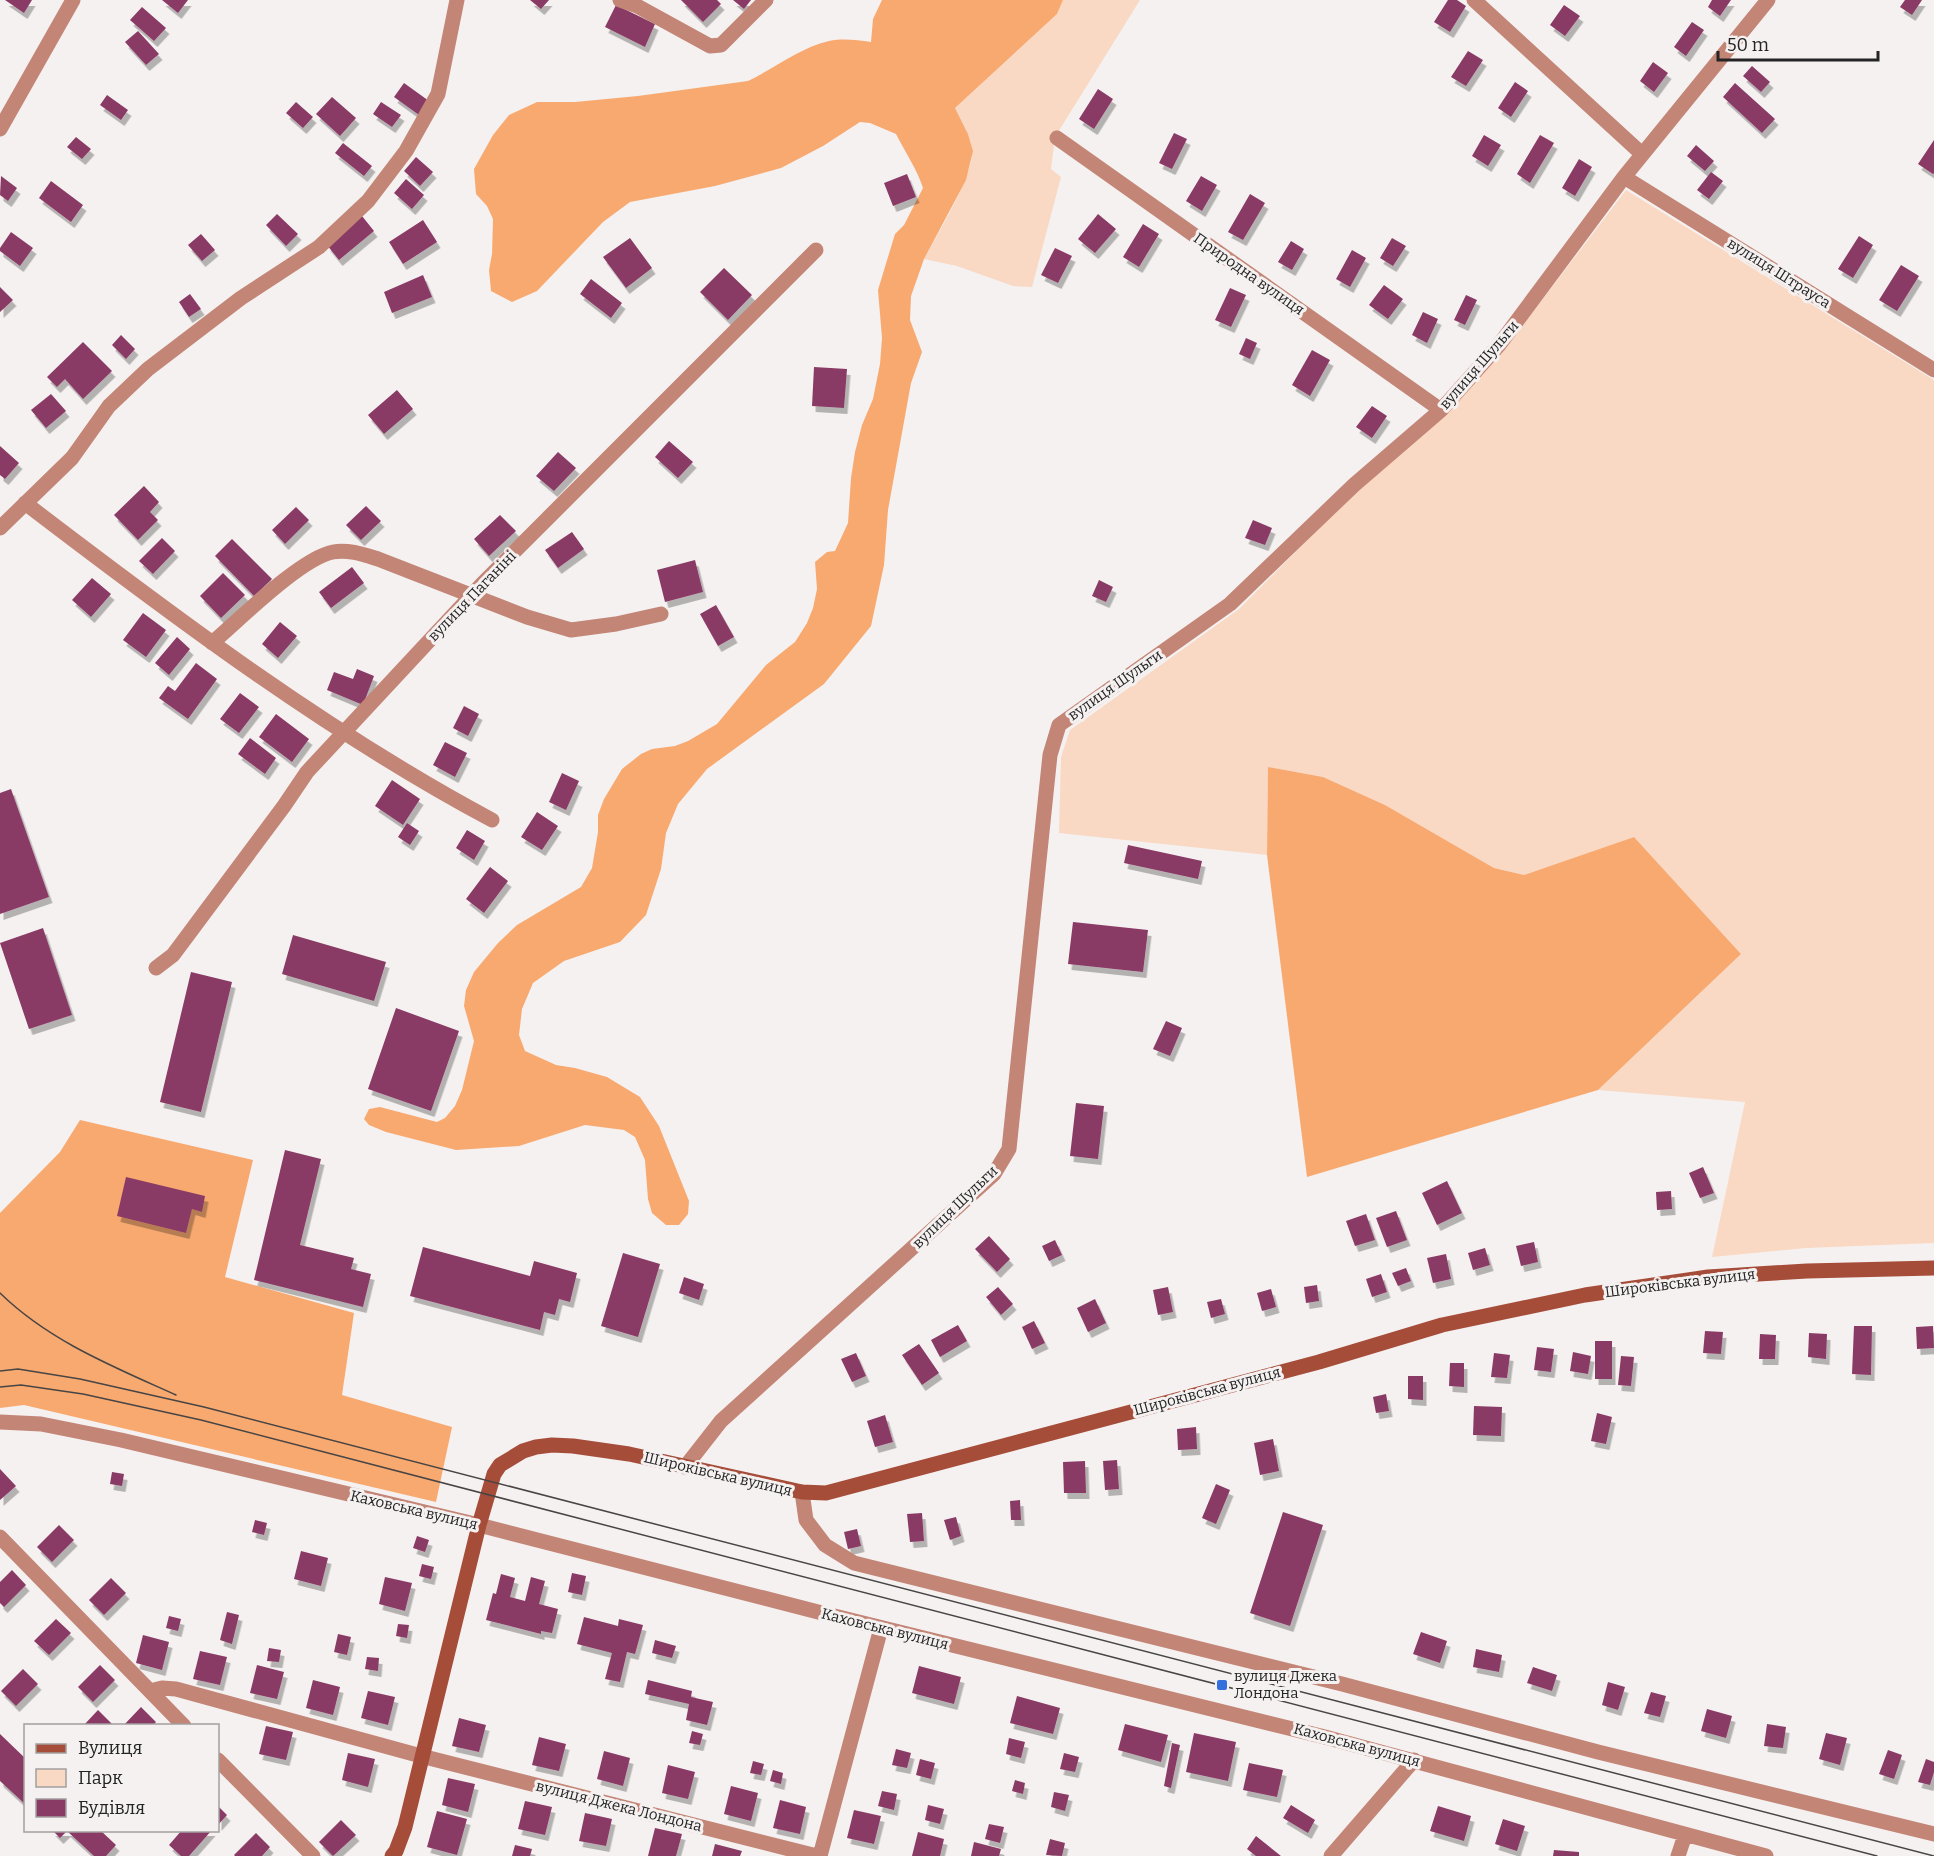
<svg xmlns="http://www.w3.org/2000/svg" width="1934" height="1856" viewBox="0 0 1934 1856" font-family="Bitter,serif">
<defs>
<filter id="shadow"><feDropShadow dx="3.5" dy="6" stdDeviation="0" flood-color="#0004"/></filter>
</defs>
<rect width="100%" height="100%" fill="#f5f1f1"/>
<path fill="#f9d9c3" d="M1063 0H1140L1055 137 1051 169 1061 177 1032 287 1013 286 957 266 924 259C937 235 973 176 972 152 972 137 961 121 955 108L1057 14Z
M1626 190 1934 380V1243L1806 1248 1712 1257 1745 1102 1598 1090 1741 954 1634 837 1524 875 1494 868 1385 805 1323 777 1268 767 1267 855 1059 833 1061 757 1070 730 1239 609 1354 493 1504 350Z"/>
<path fill="#f8a970" d="M882 0H1063L1057 14 955 108 968 134 973 151 966 180 924 259 911 296 910 320 922 352 911 383 888 510 884 565 871 626 824 684 707 769 678 804 666 833 661 869 646 915 620 942 564 961 533 983 522 1009 519 1035 525 1051 556 1065 575 1068 607 1077 640 1097 659 1126 689 1201 688 1214 679 1225H666L652 1213 648 1199 645 1160 635 1137 624 1130 585 1125 519 1146 456 1150 386 1132 369 1125 364 1119 369 1109 380 1107 437 1122 445 1118 455 1106 462 1090 474 1041 464 1006 466 990 474 972 498 943 517 925 581 887 592 868 598 832V815L604 799 622 769 641 754 652 749 675 746 688 741 717 724 766 665 795 642 807 623 813 608 817 589 815 562 827 552 835 551 848 523 851 478 855 452 862 425 873 399 880 364 882 338 878 290 895 234 904 225 923 188C917 169 905 152 896 134L870 123 860 122 823 146 781 168 715 186 630 202 603 222 537 291 512 302 491 291 489 270 492 254 493 219 487 206 476 194 474 169 493 135 509 115 537 102H575L638 96 748 81C775 68 799 48 829 41 843 38 857 40 871 42L873 19Z
M1268 767 1323 777 1385 805 1494 868 1524 875 1634 837 1741 954 1598 1090 1307 1177 1267 855Z
M80 1120 253 1160 225 1277 354 1313 342 1395 452 1427 436 1502 24 1405 0 1408V1213L60 1152Z"/>
<path fill="#8a3b65" filter="url(#shadow)" d="M5 0H32L24 13Z
M162 0H188L178 13Z
M530 0H549L541 9Z
M681 0H717L721 4 703 22Z
M733 0H751L744 9Z
M1448 0H1457L1466 6 1450 32 1434 22Z
M1712 0H1731L1720 16 1708 7Z
M1905 0H1922L1912 15 1900 7Z
M616 5 655 24 645 47 605 27Z
M1564 5 1580 16 1565 36 1550 25Z
M142 7 166 28 154 41 130 20Z
M1692 22 1704 30 1686 56 1674 47Z
M138 31 159 54 146 65 125 42Z
M1468 51 1483 60 1466 86 1451 77Z
M1653 62 1668 73 1654 92 1640 81Z
M1752 66 1770 82 1761 92 1743 76Z
M1515 82 1528 91 1511 117 1498 108Z
M404 83 429 101 419 115 394 97Z
M1735 83 1775 119 1762 133 1723 97Z
M1098 89 1113 99 1094 129 1079 119Z
M107 95 128 110 121 120 100 105Z
M332 97 356 118 340 136 316 114Z
M296 102 313 117 303 128 286 113Z
M381 102 401 115 392 127 373 114Z
M1174 133 1187 139 1172 169 1159 163Z
M1484 135 1501 145 1488 166 1472 156Z
M1540 135 1554 143 1530 183 1517 174Z
M76 137 91 149 82 159 67 147Z
M1934 140V173L1933 174 1918 164Z
M343 143 372 166 364 176 335 153Z
M1696 145 1714 161 1705 171 1687 156Z
M416 157 433 172 420 186 404 171Z
M1579 159 1592 167 1575 196 1562 188Z
M1711 172 1723 181 1709 199 1697 190Z
M907 174 916 197 893 206 884 183Z
M1 176 17 188 8 201 0 195Z
M1201 176 1217 185 1202 211 1186 201Z
M406 179 424 195 412 209 394 193Z
M51 181 83 205 71 222 39 198Z
M1250 194 1265 203 1243 240 1228 232Z
M277 214 298 234 286 246 266 225Z
M1098 214 1116 229 1095 253 1078 239Z
M362 216 374 231 339 260 327 245Z
M423 220 437 242 403 264 389 242Z
M1143 224 1159 234 1139 267 1123 257Z
M11 232 33 248 20 266 0 251V248Z
M201 234 215 250 202 261 188 245Z
M1859 236 1873 245 1853 278 1838 269Z
M630 238 652 268 626 288 603 257Z
M1392 238 1406 246 1393 266 1380 258Z
M1291 241 1304 249 1292 270 1278 262Z
M1055 248 1072 256 1058 283 1041 275Z
M1352 250 1366 258 1350 287 1336 279Z
M1901 265 1919 276 1897 311 1879 300Z
M724 268 752 295 728 320 700 292Z
M423 275 432 297 392 313 384 292Z
M591 279 622 303 611 318 580 294Z
M1384 285 1403 299 1388 319 1369 305Z
M0 287 13 300 0 312Z
M1230 288 1246 295 1231 327 1215 320Z
M190 294 201 309 189 317 179 302Z
M1466 295 1477 300 1465 325 1454 320Z
M1423 312 1438 319 1427 343 1412 335Z
M121 335 135 349 126 359 112 345Z
M1246 338 1257 343 1250 359 1239 354Z
M83 342 112 371 83 399 65 379 57 387 47 377Z
M1312 350 1330 360 1310 396 1292 385Z
M814 367 847 369 844 408 812 406Z
M397 390 413 409 384 434 368 415Z
M51 394 66 411 46 428 31 410Z
M1372 406 1387 416 1372 438 1356 427Z
M669 441 693 462 678 478 655 457Z
M0 446 19 463 5 479 0 475Z
M558 452 576 468 554 491 536 476Z
M144 486 159 502 150 512 158 520 138 540 114 515Z
M366 506 381 521 361 540 346 525Z
M296 507 309 520 285 544 272 530Z
M500 515 516 531 489 556 474 539Z
M1253 520 1272 528 1265 545 1245 538Z
M572 532 584 549 558 568 545 550Z
M162 538 175 551 153 574 139 561Z
M232 539 272 579 254 596 215 556Z
M695 560 703 592 665 602 657 570Z
M352 567 364 583 331 608 319 592Z
M223 573 245 595 221 618 200 596Z
M92 578 111 594 91 617 72 600Z
M1099 580 1113 587 1106 602 1092 596Z
M716 605 734 637 718 646 700 614Z
M143 613 166 630 146 657 123 640Z
M280 622 297 636 278 658 262 644Z
M177 637 190 649 169 675 155 663Z
M196 663 217 679 188 719 159 698 168 686 175 691Z
M357 669 374 676 363 705 327 690 334 672 353 679Z
M240 693 259 707 239 733 220 719Z
M464 706 479 714 468 736 453 728Z
M276 714 309 739 292 762 259 737Z
M250 738 276 758 265 774 238 754Z
M445 742 467 753 455 777 433 765Z
M562 773 579 781 566 810 549 802Z
M392 780 420 799 403 825 375 806Z
M11 789 49 897 0 914V793Z
M537 812 558 826 542 850 521 837Z
M407 823 419 831 410 845 398 837Z
M467 830 485 841 474 860 456 848Z
M1128 845 1202 861 1198 879 1124 863Z
M490 867 508 881 484 913 466 899Z
M1073 922 1148 930 1143 972 1068 964Z
M43 928 72 1015 29 1029 0 943Z
M293 935 386 962 374 1001 282 974Z
M191 972 232 982 201 1112 160 1102Z
M396 1008 459 1031 431 1111 368 1089Z
M1166 1021 1182 1028 1170 1056 1153 1049Z
M1076 1103 1104 1106 1098 1159 1070 1156Z
M285 1150 321 1159 300 1245 354 1258 351 1269 371 1274 363 1307 254 1280Z
M1703 1167 1714 1193 1700 1198 1689 1173Z
M126 1177 205 1196 202 1212 192 1209 186 1233 117 1216Z
M1447 1181 1462 1213 1437 1225 1422 1193Z
M1671 1191 1672 1209 1657 1210 1656 1192Z
M1396 1211 1407 1240 1387 1247 1376 1218Z
M1366 1214 1375 1240 1355 1246 1346 1221Z
M989 1236 1010 1259 997 1272 975 1249Z
M1055 1240 1062 1255 1049 1261 1042 1246Z
M1534 1242 1538 1262 1521 1266 1516 1246Z
M423 1247 530 1276 534 1261 577 1273 570 1302 559 1299 555 1315 544 1312 540 1330 410 1296Z
M1485 1248 1490 1265 1473 1270 1468 1253Z
M623 1253 660 1264 638 1337 601 1326Z
M1446 1254 1451 1279 1433 1283 1427 1258Z
M1406 1268 1411 1281 1398 1286 1392 1273Z
M1381 1274 1387 1292 1372 1297 1366 1279Z
M684 1277 704 1284 699 1300 679 1293Z
M1317 1285 1319 1301 1306 1303 1304 1287Z
M998 1287 1013 1304 1001 1315 986 1297Z
M1168 1287 1173 1312 1158 1315 1153 1290Z
M1271 1289 1276 1307 1262 1311 1257 1293Z
M1095 1299 1106 1323 1088 1332 1077 1308Z
M1221 1299 1225 1314 1211 1318 1207 1302Z
M1034 1321 1045 1343 1032 1349 1022 1327Z
M958 1325 967 1341 940 1357 931 1340Z
M1854 1326H1872L1871 1375 1852 1374Z
M1933 1326 1934 1348 1917 1349 1916 1327Z
M1705 1331 1723 1332 1721 1354 1703 1353Z
M1809 1333 1827 1334 1826 1359 1808 1357Z
M1760 1334 1776 1335 1775 1359H1759Z
M1595 1341H1612V1379H1595Z
M919 1344 939 1373 922 1385 902 1355Z
M1537 1347 1554 1349 1551 1372 1534 1370Z
M1573 1352 1591 1356 1588 1374 1570 1371Z
M856 1353 866 1376 852 1382 841 1359Z
M1494 1353 1510 1355 1507 1378 1491 1377Z
M1621 1356 1634 1357 1631 1386 1618 1385Z
M1450 1363H1464V1387L1449 1386Z
M1408 1376H1423V1400L1408 1399Z
M1386 1394 1389 1411 1376 1413 1373 1397Z
M1474 1406 1502 1407 1501 1436 1473 1435Z
M1597 1413 1612 1417 1606 1444 1591 1441Z
M885 1415 893 1442 875 1447 867 1421Z
M1196 1427 1197 1449 1178 1450 1177 1429Z
M1273 1439 1279 1471 1260 1475 1254 1443Z
M1117 1460 1119 1489 1105 1490 1103 1461Z
M1085 1461 1086 1493H1064L1063 1462Z
M0 1469 16 1486 0 1500Z
M112 1472 124 1474 122 1486 110 1484Z
M1216 1484 1230 1490 1216 1524 1202 1518Z
M1020 1500 1021 1520H1011L1010 1501Z
M1283 1512 1323 1525 1290 1626 1250 1613Z
M922 1513 924 1541 910 1542 907 1514Z
M956 1517 961 1536 950 1540 944 1520Z
M255 1520 267 1523 264 1535 252 1532Z
M59 1525 74 1540 52 1562 37 1547Z
M857 1529 861 1546 848 1549 844 1532Z
M417 1536 429 1540 425 1552 413 1548Z
M301 1551 328 1558 321 1586 294 1579Z
M422 1564 434 1567 431 1579 419 1576Z
M12 1570 26 1585 4 1607 0 1603V1582Z
M572 1573 586 1576 582 1595 568 1592Z
M501 1574 515 1578 510 1597 525 1601 531 1577 545 1581 539 1604 558 1609 552 1633 541 1631V1634L486 1620 493 1593 496 1594Z
M385 1577 412 1583 405 1611 379 1604Z
M111 1578 126 1593 104 1615 89 1600Z
M227 1612 239 1615 232 1644 220 1640Z
M169 1616 181 1619 178 1631 166 1628Z
M584 1617 618 1626 619 1619 643 1625 635 1654 627 1652 620 1682 605 1679 612 1653 577 1644Z
M56 1619 71 1633 49 1655 34 1641Z
M398 1624 409 1625 407 1638 396 1636Z
M1421 1632 1447 1641 1440 1663 1413 1654Z
M338 1634 351 1637 347 1655 334 1652Z
M143 1635 169 1642 162 1670 136 1663Z
M655 1640 676 1646 672 1658 652 1653Z
M269 1648 281 1650 279 1662 267 1661Z
M1476 1649 1502 1655 1499 1672 1473 1667Z
M200 1651 227 1657 220 1685 193 1679Z
M367 1657 379 1658 378 1671 365 1669Z
M100 1665 115 1680 93 1702 78 1687Z
M257 1665 284 1672 277 1699 250 1693Z
M919 1666 961 1677 954 1704 912 1693Z
M1533 1667 1557 1675 1552 1691 1527 1683Z
M23 1669 38 1684 16 1706 1 1691Z
M313 1680 340 1687 333 1715 306 1708Z
M648 1680 692 1691 691 1697 713 1702 707 1725 686 1720 689 1704 645 1694Z
M1608 1682 1625 1687 1618 1710 1602 1705Z
M368 1691 395 1697 388 1725 361 1718Z
M1651 1692 1666 1696 1660 1717 1644 1713Z
M1017 1696 1060 1708 1053 1734 1010 1723Z
M141 1707 156 1722 152 1726H123Z
M1707 1709 1732 1716 1726 1738 1701 1731Z
M98 1710 114 1726H83Z
M459 1718 486 1725 479 1752 452 1746Z
M1125 1724 1168 1735 1161 1762 1118 1750Z
M1767 1724 1786 1727 1783 1748 1764 1746Z
M266 1726 293 1732 286 1760 259 1754Z
M692 1731 703 1734 700 1745 689 1743Z
M1194 1733 1236 1742 1228 1781 1186 1772Z
M1826 1733 1847 1738 1840 1765 1819 1759Z
M0 1734 26 1759V1805L0 1781Z
M539 1737 566 1744 559 1771 532 1765Z
M1009 1738 1025 1742 1021 1758 1006 1754Z
M1172 1743 1180 1745 1171 1788 1164 1786Z
M896 1749 911 1753 907 1768 892 1765Z
M1888 1750 1902 1755 1894 1779 1879 1774Z
M604 1751 630 1758 623 1786 597 1779Z
M348 1753 375 1759 368 1787 342 1780Z
M1064 1753 1079 1757 1075 1772 1060 1769Z
M920 1759 935 1763 931 1779 916 1775Z
M1926 1759 1934 1762V1772L1930 1785 1918 1782Z
M753 1761 764 1764 761 1775 750 1773Z
M1249 1763 1283 1770 1277 1797 1243 1790Z
M668 1765 695 1772 688 1799 662 1793Z
M773 1770 783 1773 781 1784 770 1781Z
M448 1778 475 1784 468 1812 442 1805Z
M1015 1780 1025 1783 1023 1794 1012 1791Z
M731 1786 758 1793 751 1821 724 1814Z
M882 1791 897 1794 894 1810 878 1806Z
M1054 1792 1069 1795 1065 1811 1051 1807Z
M780 1800 806 1807 800 1834 773 1828Z
M525 1801 552 1807 545 1835 518 1829Z
M928 1805 944 1809 940 1824 925 1820Z
M1291 1805 1315 1820 1308 1833 1283 1818Z
M218 1806 227 1815 218 1825Z
M1438 1806 1471 1816 1464 1841 1430 1831Z
M854 1810 881 1816 874 1844 847 1838Z
M437 1811 467 1819 457 1855 427 1847Z
M585 1813 612 1819 606 1846 579 1841Z
M1503 1819 1525 1826 1517 1851 1495 1844Z
M341 1820 356 1835 333 1856 319 1842Z
M989 1824 1004 1827 1000 1843 985 1839Z
M655 1828 682 1834 676 1856H648Z
M52 1830H100L116 1845 106 1856H94L67 1831 60 1838Z
M182 1830H212L189 1856H181L169 1845Z
M918 1832 944 1839 940 1856H912Z
M256 1833 270 1847 262 1856H235L234 1855Z
M1256 1836 1281 1856H1256L1247 1849Z
M1050 1839 1065 1843 1062 1856 1046 1855Z
M974 1842 1001 1849 999 1856H971Z
M715 1844 742 1851 740 1856H712Z
M515 1845 532 1849 530 1856H512Z
M1554 1850 1579 1852V1856H1553Z"/>
<g fill="none" stroke-linecap="round" stroke-linejoin="round">
<path stroke="#c38576" stroke-width="15" d="M620 0 637 6 710 46 721 45 766 0
M1474 0 1642 154
M0 129 73 0
M1057 138 1441 410
M1624 177 1934 370
M25 503C173 616 327 732 492 820
M0 528 72 458 109 406 148 369 241 298 319 247 368 201 406 151 438 94 457 0
M212 643C239 620 301 558 333 552 348 549 365 555 378 559L527 617 571 630 616 624 661 614
M156 968 173 955 284 806 307 772 482 584 816 250
M0 1422 41 1424 121 1440 479 1525 822 1613 1325 1737 1766 1856
M685 1467 721 1421 994 1174 1009 1149 1050 755 1059 725 1230 604 1354 485 1441 410 1499 345 1624 177 1768 0
M802 1492 806 1520 825 1545 854 1563 1342 1684 1598 1752 1934 1834
M0 1537 184 1726
M150 1691 162 1688 176 1689 421 1756 817 1856
M218 1760 313 1856
M820 1856 881 1628
M1331 1856 1414 1760
M1678 1856 1685 1835"/>
<path stroke="#a64d3a" stroke-width="15" d="M392 1856 396 1851 405 1827 479 1525 494 1474 500 1465 523 1451 536 1447 552 1445 573 1446 629 1454 802 1492 826 1493 1319 1362 1442 1325 1585 1295 1708 1277 1807 1271 1934 1268"/>
<path stroke="#474545" stroke-width="1.5" d="M0 1293C49 1341 114 1367 176 1395
M0 1371 18 1369 80 1379 204 1407 1934 1856
M0 1387 21 1385 83 1394 201 1420 1877 1856"/>
</g>
<rect fill="#336fdd" stroke="#f5f1f1" stroke-width="2" x="1216" y="1679" width="12" height="12" rx="3"/>
<g text-anchor="middle" dominant-baseline="central" stroke-width="6" stroke-linejoin="round" paint-order="stroke">
<g font-size="15" fill="#252424" stroke="#f5f1f1">
<text transform="translate(1779 273) rotate(32)">вулиця Штрауса</text>
<text transform="translate(1249 274) rotate(35)">Природна вулиця</text>
<text transform="translate(1479 365) rotate(-49)">вулиця Шульги</text>
<text transform="translate(472 596) rotate(-46)">вулиця Паганіні</text>
<text transform="translate(1115 685) rotate(-35)">вулиця Шульги</text>
<text transform="translate(955 1207) rotate(-44)">вулиця Шульги</text>
<text transform="translate(1680 1283) rotate(-7)">Широківська вулиця</text>
<text transform="translate(1207 1391) rotate(-15)">Широківська вулиця</text>
<text transform="translate(718 1474) rotate(13)">Широківська вулиця</text>
<text transform="translate(414 1510) rotate(13)">Каховська вулиця</text>
<text transform="translate(885 1629) rotate(14)">Каховська вулиця</text>
<text transform="translate(1357 1745) rotate(15)">Каховська вулиця</text>
<text transform="translate(619 1806) rotate(14)">вулиця Джека Лондона</text>
</g>
<g font-size="15" fill="#252424" stroke="#f5f1f1" text-anchor="start">
<text x="1234" y="1676">вулиця Джека<tspan x="1234" dy="17">Лондона</tspan></text>
</g>
</g>
<rect x="24" y="1724" width="195" height="108" fill="#f5f1f1" stroke="#a29f9f" stroke-width="1.5"/>
<rect x="36" y="1744" width="30" height="9" fill="#a64d3a" stroke="#a29f9f" stroke-width="1.5"/>
<text x="78" y="1754" font-size="18" fill="#252424">Вулиця</text>
<rect x="36" y="1769" width="30" height="18" fill="#f9d9c3" stroke="#a29f9f" stroke-width="1.5"/>
<text x="78" y="1784" font-size="18" fill="#252424">Парк</text>
<rect x="36" y="1799" width="30" height="18" fill="#8a3b65" stroke="#a29f9f" stroke-width="1.5"/>
<text x="78" y="1814" font-size="18" fill="#252424">Будівля</text>
<path d="M1718 51v9h160v-9" fill="none" stroke="#252424" stroke-width="3"/>
<text x="1727" y="51" font-size="18" fill="#252424" stroke="#f5f1f1" stroke-width="4.5" paint-order="stroke">50 m</text>
</svg>
